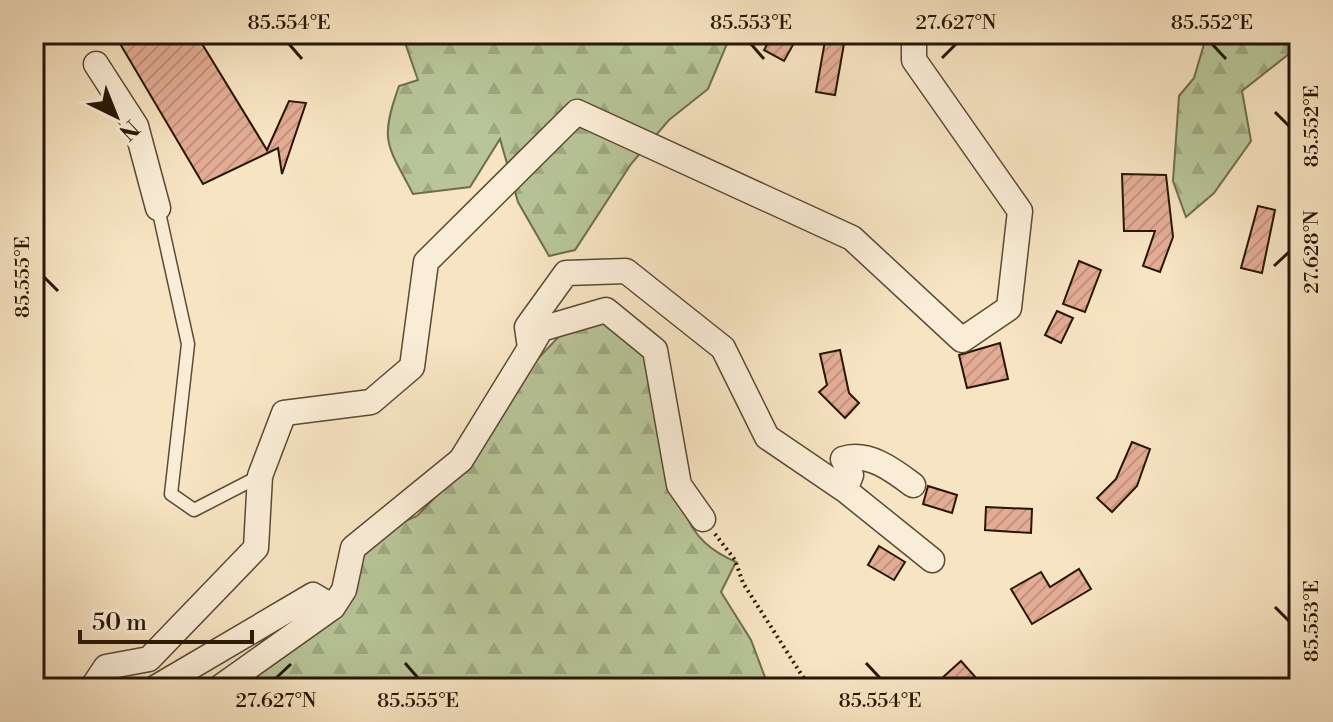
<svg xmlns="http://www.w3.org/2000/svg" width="1333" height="722" viewBox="0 0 1333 722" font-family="'Libre Bodoni',serif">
<defs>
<pattern id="forest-firs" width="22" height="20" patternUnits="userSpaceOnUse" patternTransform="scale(2)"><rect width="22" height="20" fill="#b7c598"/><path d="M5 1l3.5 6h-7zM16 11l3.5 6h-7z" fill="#9da881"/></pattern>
<pattern id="building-hatch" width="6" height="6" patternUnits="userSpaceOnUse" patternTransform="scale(2)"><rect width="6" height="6" fill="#e4ac95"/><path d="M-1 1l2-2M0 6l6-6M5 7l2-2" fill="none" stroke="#c3937f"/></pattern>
</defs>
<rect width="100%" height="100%" fill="#f7e4c2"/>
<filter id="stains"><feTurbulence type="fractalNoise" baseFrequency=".0025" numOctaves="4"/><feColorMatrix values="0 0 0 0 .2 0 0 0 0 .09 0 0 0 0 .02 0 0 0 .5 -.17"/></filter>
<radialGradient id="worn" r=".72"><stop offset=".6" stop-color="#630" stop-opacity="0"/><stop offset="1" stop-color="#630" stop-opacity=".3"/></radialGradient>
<path fill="url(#forest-firs)" stroke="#6e6e4e" stroke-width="2" d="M402 34H729V39L708 89 669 120 631 164 575 250 549 256 518 202 500 139 470 187 413 194C387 144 379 142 399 86L418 80Z
M1207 34H1299V46L1242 91 1251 141 1214 193 1186 217 1173 181 1179 96 1194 78Z
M599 316 648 342 685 512C694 537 711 551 736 562L721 592 751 640 769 688H233L300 636 365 549 384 530 417 516 472 459 525 372 568 327Z"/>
<path fill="url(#building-hatch)" stroke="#251704" stroke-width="2" d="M136 34H196L267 150 289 101 306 103 282 174 278 148 203 184 119 42Z
M773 34H799L784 61 764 50Z
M826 35 845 38 835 95 816 92Z
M1122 174 1166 175 1173 237 1160 272 1143 266 1155 231H1124Z
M1258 206 1275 210 1262 273 1241 268Z
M1079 261 1101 270 1085 312 1063 304Z
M1057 311 1073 318 1061 343 1045 335Z
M1000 343 1008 379 967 388 959 355Z
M840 350 849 393 859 403 845 418 819 392 827 385 820 354Z
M1132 442 1150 449 1137 486 1112 512 1097 498 1116 479Z
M928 486 957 495 952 513 923 504Z
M986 507 1032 509 1031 533 985 530Z
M879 546 905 562 894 580 868 565Z
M1079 569 1091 589 1032 624 1011 589 1041 572 1050 587Z
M961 661 985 688H931Z"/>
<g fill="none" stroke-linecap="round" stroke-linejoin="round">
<defs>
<path id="service" d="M158 208 188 344 171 494 194 510 260 476"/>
<path id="minor" d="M96 64 136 126 158 208
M530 348 541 329 606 310 655 350 679 485 703 519
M845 490 851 475 843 459C868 451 893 470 913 485
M333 607 344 590 353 548 461 460 530 348 527 327 566 273 626 271 723 348 767 437 845 490 932 560
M92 688 106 667 149 659 256 548 260 476 284 413 371 402 412 367 426 262 577 112 852 238 962 340 1009 308 1020 211 914 60V34
M155 688 313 595 333 607 219 688"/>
</defs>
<use href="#service" stroke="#5a4a34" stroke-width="15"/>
<use href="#minor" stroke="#5a4a34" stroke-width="27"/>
<path stroke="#251704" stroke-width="4" stroke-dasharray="2 4" stroke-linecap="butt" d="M715 534 735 560 743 583 810 688"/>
<use href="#service" stroke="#faedd7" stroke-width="12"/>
<use href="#minor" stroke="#faedd7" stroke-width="24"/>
</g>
<path fill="none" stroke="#251704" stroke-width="3" d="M289 44 302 59M751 44 764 59M1212 44 1226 59M942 58 956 44M1275 112 1289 126M1274 266 1289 252M44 277 58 291M1275 607 1289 621M405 663 418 678M866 663 880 678M276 678 291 664"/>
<rect width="1333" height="722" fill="none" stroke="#f7e4c2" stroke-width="88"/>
<g transform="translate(116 116) rotate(137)" stroke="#faedd7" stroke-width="6" paint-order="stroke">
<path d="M0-6L14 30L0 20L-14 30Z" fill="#251704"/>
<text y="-12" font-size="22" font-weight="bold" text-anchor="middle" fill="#251704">N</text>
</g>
<path d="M80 630v12h172v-12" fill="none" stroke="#251704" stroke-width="4"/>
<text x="92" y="630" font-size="24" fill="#251704" stroke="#faedd7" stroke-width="6" paint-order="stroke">50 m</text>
<rect x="44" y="44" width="1245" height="634" fill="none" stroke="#251704" stroke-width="3"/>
<g font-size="20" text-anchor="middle" fill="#251704">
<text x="289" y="29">85.554°E</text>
<text x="751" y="29">85.553°E</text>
<text x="956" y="29">27.627°N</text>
<text x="1212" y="29">85.552°E</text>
<text transform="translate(1311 126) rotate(-90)" y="7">85.552°E</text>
<text transform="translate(1311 252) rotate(-90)" y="7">27.628°N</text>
<text transform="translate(22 277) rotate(-90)" y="7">85.555°E</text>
<text transform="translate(1311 621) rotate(-90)" y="7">85.553°E</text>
<text x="276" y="707">27.627°N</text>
<text x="418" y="707">85.555°E</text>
<text x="880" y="707">85.554°E</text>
</g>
<rect width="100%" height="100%" filter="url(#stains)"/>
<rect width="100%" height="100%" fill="url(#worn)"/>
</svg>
